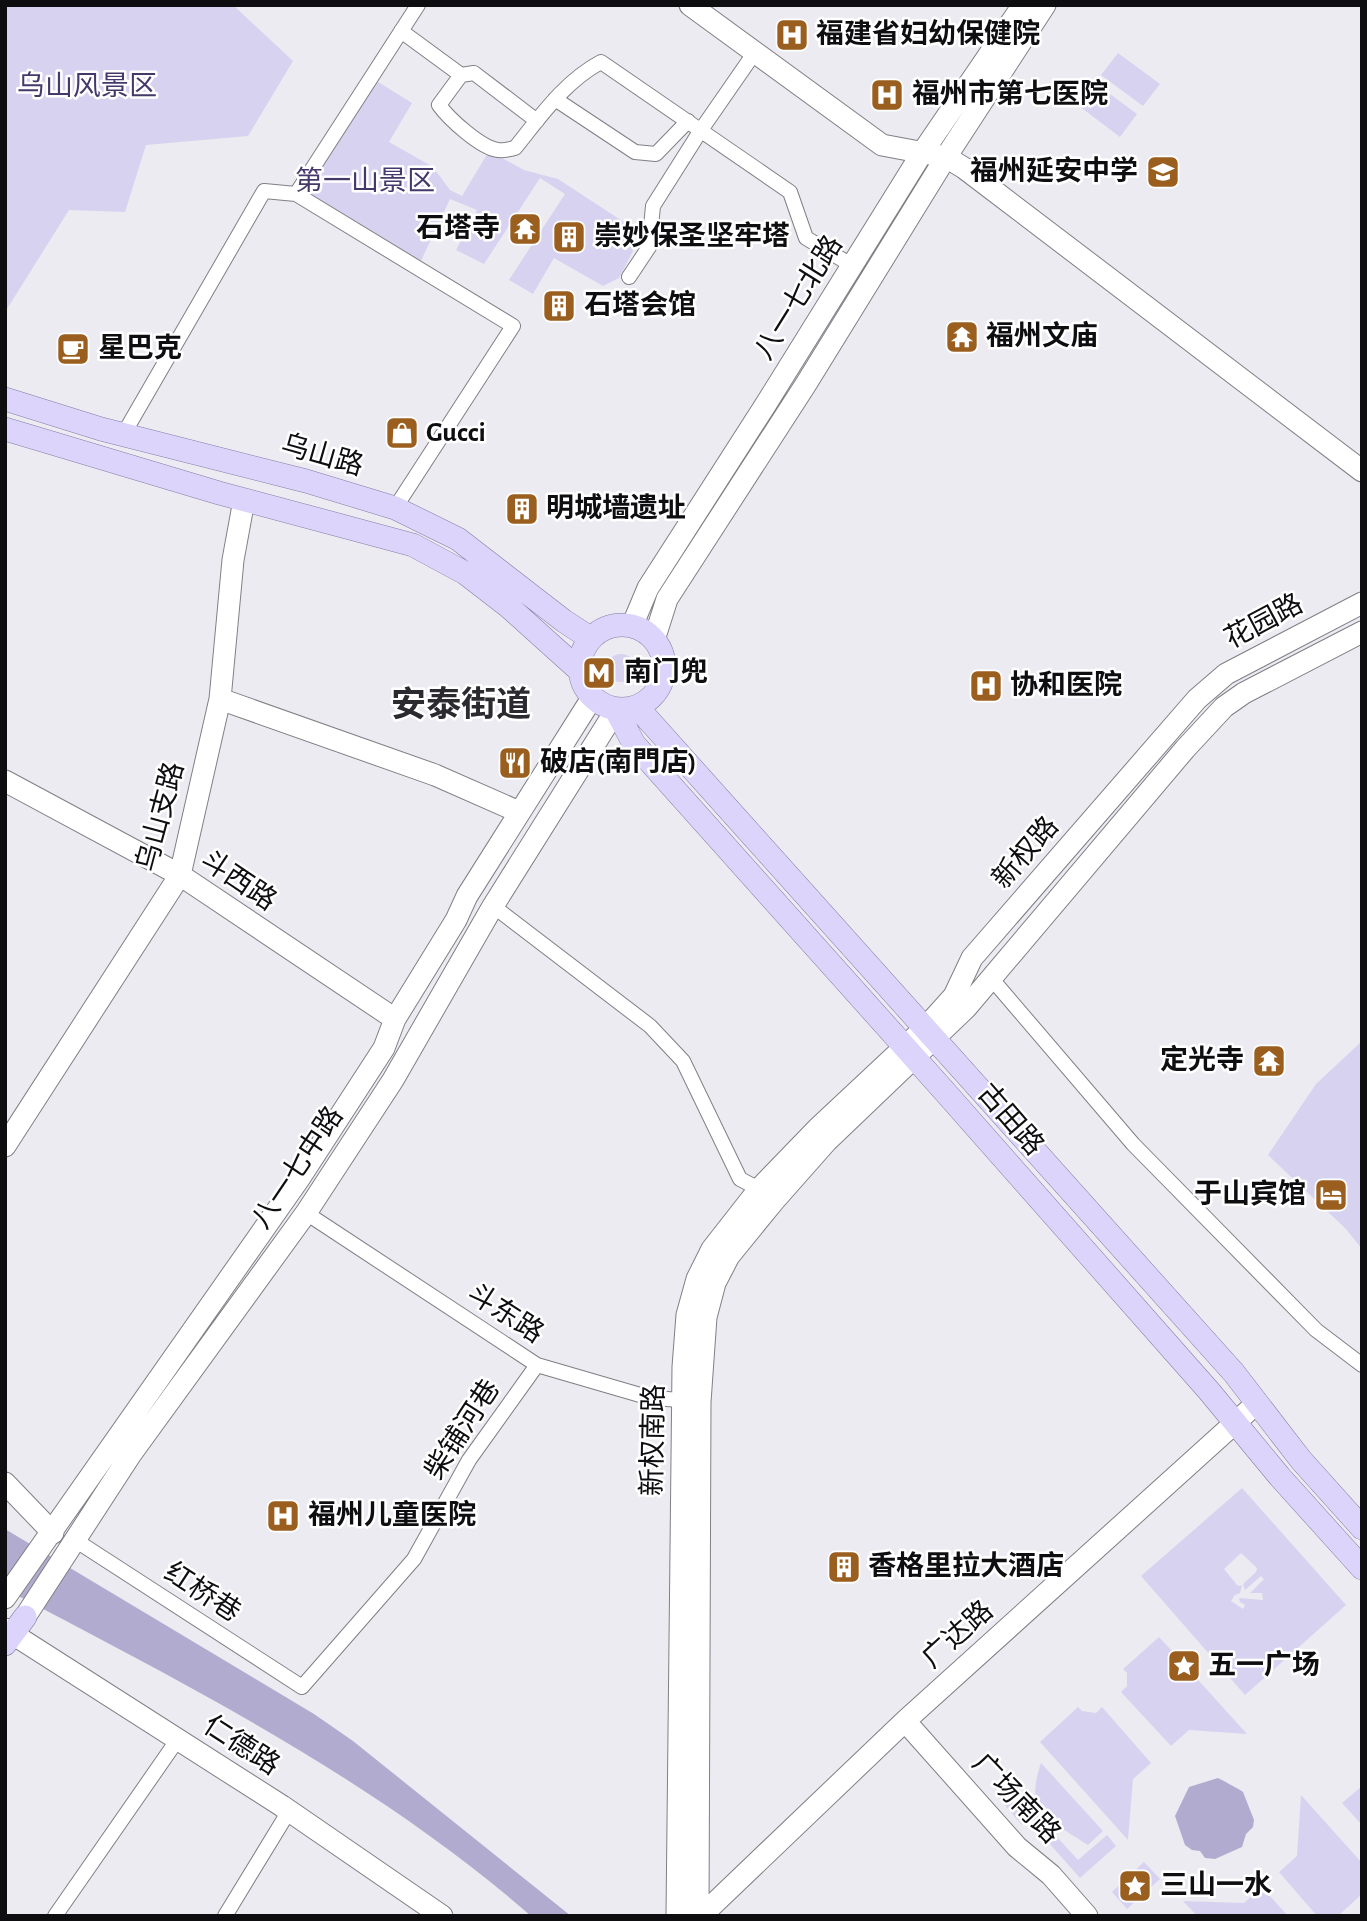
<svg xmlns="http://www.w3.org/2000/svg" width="1367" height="1921" viewBox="0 0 1367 1921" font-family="'Alegreya Sans','Noto Sans SC',sans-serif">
<rect width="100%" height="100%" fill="#ecebf2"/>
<path fill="#d7d2ef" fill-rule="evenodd" d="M5 5H233L293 61 248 136 146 145 125 212 69 210 5 312Z
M1118 53 1160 84 1143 106 1101 75Z
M370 77 412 103 389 142 433 167 450 190 462 196 489 151 524 170 558 179 633 228V251L619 278 603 286 554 258 533 294 509 280 565 194 540 178 484 264 456 250 477 210 450 199 418 267 296 194Z
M1095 83 1137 114 1120 137 1079 106Z
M607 668a14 14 0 1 1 28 0a14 14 0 1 1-28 0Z
M1362 1041V1249L1345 1228 1268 1155 1316 1084Z
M1242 1488 1346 1605 1245 1695 1141 1576ZM1241 1553 1257 1568 1256 1572 1243 1584 1245 1590 1261 1576 1264 1579 1250 1593H1262L1263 1600 1239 1598 1240 1602 1245 1605 1243 1609 1231 1601 1235 1595 1240 1593 1242 1585 1238 1586 1224 1569Z
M1159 1637 1171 1650 1247 1734 1189 1730 1171 1746 1121 1692 1127 1686V1673L1123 1669Z
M1078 1707 1082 1711 1096 1713 1102 1707 1151 1763 1133 1779 1128 1840 1040 1742Z
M1041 1763 1103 1831 1088 1845C1050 1819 1023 1815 1041 1763Z
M1362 1786V1825L1342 1803Z
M1301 1795 1362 1863V1894L1338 1916H1317L1279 1872 1297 1856Z
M998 1797 1027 1807 1026 1825 1021 1824Z
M1034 1812 1078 1860 1107 1835 1116 1846 1080 1878 1033 1825Z
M1144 1862 1160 1879 1127 1909 1112 1892Z
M1262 1887 1288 1916H1197L1183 1901 1244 1903Z"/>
<path fill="#b2abd0" d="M5 1529 314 1714 353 1741 571 1916H531C375 1780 188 1685 5 1589Z
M1218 1778C1220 1779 1241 1790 1243 1792L1254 1820 1253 1827 1246 1834 1242 1847 1215 1859 1205 1858 1200 1851 1192 1850 1185 1845 1175 1816 1189 1787Z"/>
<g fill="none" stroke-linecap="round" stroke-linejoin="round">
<defs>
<path id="street" d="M401 31 461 75
M555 99 635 152 656 154 688 121
M537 121 474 73 461 75 439 105C449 119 481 148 498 150 503 151 510 149 515 148 540 117 565 81 601 62L790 192 806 238 853 266
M296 194 418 5
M629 277 649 247 653 206 701 130 755 52
M123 435 264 191 296 194 513 326 395 508
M493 906 650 1026 683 1061 740 1179 759 1189
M991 978 1133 1144 1316 1330 1362 1365
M306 1213 537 1365 647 1397 688 1401
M75 1540 302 1687 414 1559 469 1460 537 1365
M55 1916 178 1739
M225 1916 289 1811"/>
<path id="secondary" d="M690 5 882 145 946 157 964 168 1362 471
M632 626 648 588 766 404 922 153 1023 5
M654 640 667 599 806 384 946 157 1045 5
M220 699 435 775 519 812
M5 781 180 875 395 1019
M5 1146 180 875 220 699 233 560 244 500
M5 1483 53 1533
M5 1598 299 1179 384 1048 395 1019 456 920 467 896 592 698
M25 1617 131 1454 306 1213 393 1080 493 906 616 710
M5 1629 282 1806 442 1916
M905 1721 1017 1847 1051 1875 1087 1916
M677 1916 683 1367 687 1315 697 1279 712 1249 759 1189 817 1129 926 1027 954 996 972 958 1197 699 1226 674 1362 603
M698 1916 700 1402 706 1317 715 1283 729 1256 773 1202 826 1142 966 1008 1185 749 1224 707 1244 693 1362 632
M701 1916 905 1721 1257 1403"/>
<path id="primary" d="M5 399 101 429 306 481 395 508 458 539 564 621 590 638
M5 429 219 493 413 545 465 573 509 607 579 670
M580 667a42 42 0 1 1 84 0a42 42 0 1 1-84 0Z
M637 707 1234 1373 1301 1460 1362 1528
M616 710 634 744 946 1093 1209 1391 1280 1477 1362 1568
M5 1644 25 1617"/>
</defs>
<use href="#street" stroke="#807f85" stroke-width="16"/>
<use href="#secondary" stroke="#807f85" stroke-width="23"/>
<use href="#primary" stroke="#847ca6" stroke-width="24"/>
<use href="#street" stroke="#fff" stroke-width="14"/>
<use href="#secondary" stroke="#fff" stroke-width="21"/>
<use href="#primary" stroke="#dcd4fa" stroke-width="23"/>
</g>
<defs>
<symbol id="hospital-square" viewBox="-11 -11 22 22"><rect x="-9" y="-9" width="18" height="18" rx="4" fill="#9a5f1e" stroke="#fff"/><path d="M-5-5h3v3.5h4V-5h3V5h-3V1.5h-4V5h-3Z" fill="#fff"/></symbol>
<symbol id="school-square" viewBox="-11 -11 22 22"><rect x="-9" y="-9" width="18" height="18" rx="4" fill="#9a5f1e" stroke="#fff"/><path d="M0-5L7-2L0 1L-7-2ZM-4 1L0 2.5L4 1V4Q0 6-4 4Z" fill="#fff"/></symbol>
<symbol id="temple-square" viewBox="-11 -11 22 22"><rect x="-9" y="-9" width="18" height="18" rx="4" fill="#9a5f1e" stroke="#fff"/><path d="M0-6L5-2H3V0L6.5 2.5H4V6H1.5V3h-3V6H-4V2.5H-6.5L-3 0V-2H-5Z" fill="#fff"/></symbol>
<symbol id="building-square" viewBox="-11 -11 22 22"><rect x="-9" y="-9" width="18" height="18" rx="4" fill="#9a5f1e" stroke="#fff"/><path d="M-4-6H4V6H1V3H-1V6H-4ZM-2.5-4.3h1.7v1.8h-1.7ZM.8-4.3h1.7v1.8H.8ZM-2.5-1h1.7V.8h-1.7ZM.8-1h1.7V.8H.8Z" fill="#fff"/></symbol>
<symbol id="cafe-square" viewBox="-11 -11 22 22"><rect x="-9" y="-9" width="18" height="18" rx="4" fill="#9a5f1e" stroke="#fff"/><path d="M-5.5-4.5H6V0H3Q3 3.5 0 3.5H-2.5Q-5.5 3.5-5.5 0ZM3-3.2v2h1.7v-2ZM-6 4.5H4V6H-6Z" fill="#fff"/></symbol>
<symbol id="shop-square" viewBox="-11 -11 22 22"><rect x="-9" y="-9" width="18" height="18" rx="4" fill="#9a5f1e" stroke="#fff"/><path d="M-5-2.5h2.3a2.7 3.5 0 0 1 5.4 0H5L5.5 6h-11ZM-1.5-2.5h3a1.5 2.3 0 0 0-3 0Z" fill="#fff"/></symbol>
<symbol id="metro-square" viewBox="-11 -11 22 22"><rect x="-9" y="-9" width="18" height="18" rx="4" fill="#9a5f1e" stroke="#fff"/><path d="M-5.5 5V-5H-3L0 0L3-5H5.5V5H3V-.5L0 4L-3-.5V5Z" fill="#fff"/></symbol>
<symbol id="restaurant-square" viewBox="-11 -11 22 22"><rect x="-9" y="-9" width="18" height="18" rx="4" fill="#9a5f1e" stroke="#fff"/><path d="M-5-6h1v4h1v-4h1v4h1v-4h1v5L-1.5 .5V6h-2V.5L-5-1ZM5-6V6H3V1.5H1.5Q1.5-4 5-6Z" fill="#fff"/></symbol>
<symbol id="hotel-square" viewBox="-11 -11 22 22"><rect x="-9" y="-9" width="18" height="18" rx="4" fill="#9a5f1e" stroke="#fff"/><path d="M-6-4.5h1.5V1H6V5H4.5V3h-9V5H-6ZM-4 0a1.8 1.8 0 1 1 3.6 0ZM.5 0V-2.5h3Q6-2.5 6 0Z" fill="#fff"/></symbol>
<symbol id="sight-square" viewBox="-11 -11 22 22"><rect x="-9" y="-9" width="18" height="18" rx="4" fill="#9a5f1e" stroke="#fff"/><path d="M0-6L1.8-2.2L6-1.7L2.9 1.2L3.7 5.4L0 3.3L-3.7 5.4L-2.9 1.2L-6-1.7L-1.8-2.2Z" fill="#fff"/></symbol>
</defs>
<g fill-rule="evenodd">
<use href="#hospital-square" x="773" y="16" width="38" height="38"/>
<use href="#hospital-square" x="868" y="76" width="38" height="38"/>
<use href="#school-square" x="1144" y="153" width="38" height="38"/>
<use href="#temple-square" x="506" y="210" width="38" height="38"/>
<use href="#building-square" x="550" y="218" width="38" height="38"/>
<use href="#building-square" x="540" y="287" width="38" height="38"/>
<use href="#temple-square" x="943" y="318" width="38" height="38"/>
<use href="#cafe-square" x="54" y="330" width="38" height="38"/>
<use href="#shop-square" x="383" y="414" width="38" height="38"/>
<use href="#building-square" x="503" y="490" width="38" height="38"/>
<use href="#metro-square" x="580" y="654" width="38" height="38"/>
<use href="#hospital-square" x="967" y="667" width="38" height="38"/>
<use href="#restaurant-square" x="496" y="744" width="38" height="38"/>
<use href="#temple-square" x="1250" y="1042" width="38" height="38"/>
<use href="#hotel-square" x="1312" y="1176" width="38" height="38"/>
<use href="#hospital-square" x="264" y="1497" width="38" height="38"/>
<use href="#building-square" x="825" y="1548" width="38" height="38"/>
<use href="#sight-square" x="1165" y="1647" width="38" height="38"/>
<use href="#sight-square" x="1116" y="1867" width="38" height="38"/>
</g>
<g text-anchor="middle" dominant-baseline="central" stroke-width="5" stroke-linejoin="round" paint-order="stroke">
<g font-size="28" font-weight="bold" fill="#0e0d10" stroke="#fff" text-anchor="start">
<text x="816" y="35">福建省妇幼保健院</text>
<text x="912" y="95">福州市第七医院</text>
<text x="1138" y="172" text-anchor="end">福州延安中学</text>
<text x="500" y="229" text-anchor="end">石塔寺</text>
<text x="594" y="237">崇妙保圣坚牢塔</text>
<text x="584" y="306">石塔会馆</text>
<text x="986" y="337">福州文庙</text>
<text x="98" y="349">星巴克</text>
<text x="426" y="433">Gucci</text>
<text x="546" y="509">明城墙遗址</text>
<text x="624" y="673">南门兜</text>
<text x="1010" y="686">协和医院</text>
<text x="540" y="763">破店(南門店)</text>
<text x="1244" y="1061" text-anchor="end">定光寺</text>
<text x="1306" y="1195" text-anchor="end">于山宾馆</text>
<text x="308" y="1516">福州儿童医院</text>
<text x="868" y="1567">香格里拉大酒店</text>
<text x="1208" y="1666">五一广场</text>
<text x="1160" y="1886">三山一水</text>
</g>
<g font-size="28" fill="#45396b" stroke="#fff">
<text x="87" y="87">乌山风景区</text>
<text x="365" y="182">第一山景区</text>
</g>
<g font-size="28" fill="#0e0d10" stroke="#fff">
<text transform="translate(799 298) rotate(-58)">八一七北路</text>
<text transform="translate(322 456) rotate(16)">乌山路</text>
<text transform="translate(1264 622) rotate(-28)">花园路</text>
<text transform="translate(161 817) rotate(-75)">乌山支路</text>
<text transform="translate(1026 853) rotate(-49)">新权路</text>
<text transform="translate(238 881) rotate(34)">斗西路</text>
<text transform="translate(1010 1120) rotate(49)">古田路</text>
<text transform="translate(298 1168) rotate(-56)">八一七中路</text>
<text transform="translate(505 1314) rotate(33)">斗东路</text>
<text transform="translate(463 1430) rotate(-57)">柴铺河巷</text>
<text transform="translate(654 1440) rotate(-89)">新权南路</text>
<text transform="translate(202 1593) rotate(33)">红桥巷</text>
<text transform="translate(958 1635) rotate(-42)">广达路</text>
<text transform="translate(241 1746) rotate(33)">仁德路</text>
<text transform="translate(1016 1799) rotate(46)">广场南路</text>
</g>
<g font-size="35" font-weight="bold" fill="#2b2a2f" stroke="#fff">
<text x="461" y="705">安泰街道</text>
</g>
</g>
<rect width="1367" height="1921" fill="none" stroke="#0e0d10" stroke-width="14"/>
</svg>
